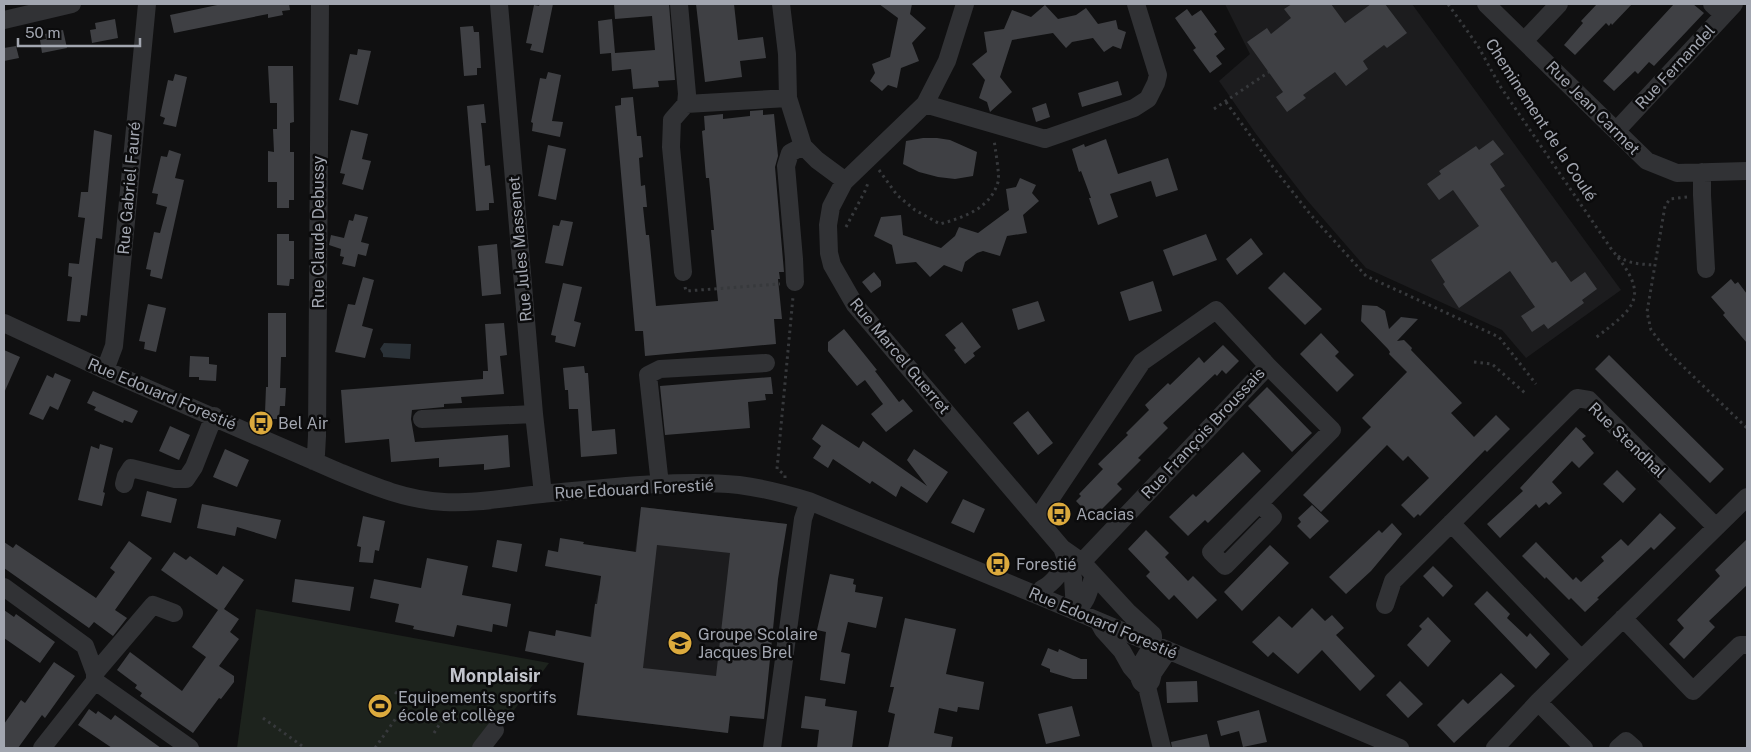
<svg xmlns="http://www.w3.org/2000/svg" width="1751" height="752" viewBox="0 0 1751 752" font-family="'Public Sans',sans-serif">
<rect width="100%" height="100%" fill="#101011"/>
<path fill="#1c1c1e" d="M1225 4H1412L1621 290 1526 358 1502 330 1366 268 1306 199 1256 134 1219 81 1250 54Z
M641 507 787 524 730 716 728 733 577 715 595 604 600 585 604 547 635 552Z"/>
<path fill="#1d231d" d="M256 609 549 663 486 748H237Z"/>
<path fill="#2b3238" d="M384 343 411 344 410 359 383 357V354L380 349Z"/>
<path fill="#3f4044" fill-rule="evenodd" d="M222 4H289L290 10 282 11 283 15 268 18V14L174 33 170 15Z
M540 4H553L543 53 530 50 532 44 526 43 534 5 539 6Z
M614 4H669L675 80 658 81 659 87 633 89 631 69 612 71 611 53 600 54 598 21 612 19 615 53 655 50 652 16 615 19Z
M696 4H734L738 40 763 37 766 58 740 61 742 77 705 82Z
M879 4H912L910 14 926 28 912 43 919 61 901 68 897 88 888 85 882 91 870 81 875 73 872 64 890 57 898 18Z
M1292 4H1331L1345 23 1371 4H1385L1407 33 1387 48 1384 45 1363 61 1368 69 1346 86 1335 72 1303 95 1306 98 1287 112 1276 97 1283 92 1247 42 1267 28 1271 34 1291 18 1284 9Z
M1597 4H1632L1612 25 1611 23 1609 26 1606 23 1575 55 1564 45 1583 23 1581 21Z
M1674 4H1693L1704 13 1654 66 1649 62 1638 74 1635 71 1614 91 1603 81Z
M1045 5 1058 19 1076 15 1086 8 1098 24 1116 20 1118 29 1126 32 1121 49 1113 46 1104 52 1093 38 1072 42 1066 48 1053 33 1012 40 1000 77 1012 92 990 112 987 102 979 98 985 80 972 64 987 52 984 32 1004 29 1012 10 1031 17Z
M1187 9 1192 16 1201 10 1217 32 1214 34 1225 49 1216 56 1222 64 1210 73 1193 50 1196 48 1175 18Z
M115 19 118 38 92 43 90 30 96 29 95 23Z
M473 26 474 32H479L481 68H477V75L464 76 460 27Z
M63 30 67 48 42 53 40 40 46 39 45 34Z
M16 46 19 58 4 61V48Z
M358 49 371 51 358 105 339 100 350 54 357 55Z
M268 66H293L294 122 290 123V152H294V200H289V208H277V182H268V151L274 152 273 129H277V103H270Z
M548 72 561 75 552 121 563 122 560 137 532 131 533 123 531 122 540 78 546 79Z
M175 74 187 77 176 127 163 124 165 118 160 116 168 80 173 81Z
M1118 81 1122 95 1082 107 1078 93Z
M633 97 637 136H641L643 157 639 158 641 186 645 185 647 207H643L646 235H649L656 306 718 301 711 230H714L709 178H706L702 131 705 130 704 116 723 114V119L750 116V111L763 110V115L774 114 778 156 775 167 784 272H779L780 279H778L782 319H774L776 344 645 356 643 331H635L615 106 621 105V98Z
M1046 103 1050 117 1036 122 1032 108Z
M484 104 486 123H481L482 130 485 166 490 165 494 203H489V210L476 211 467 106Z
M94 130 112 135 102 239 96 238 87 316 81 315 80 322 67 321 72 277 68 276 69 263 79 264 85 218 78 217 81 192H88Z
M351 130 368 134 362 159 371 161 363 190 342 184 345 174 340 173Z
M923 138H937L950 140 977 152 973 176 955 179 938 177 919 172 903 164 906 141Z
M1106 139 1118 174 1168 158 1178 190 1156 197 1151 181 1110 194 1118 217 1098 225 1089 198H1091L1081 171 1079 172 1072 149 1084 144 1085 147Z
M1493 140 1504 154 1490 164 1505 186 1500 189 1552 263 1556 261 1571 282 1585 272 1597 289 1582 300 1584 303 1548 329 1544 324 1532 332 1521 316 1535 307 1510 271 1459 308 1443 284 1445 282 1431 260 1479 226 1453 190 1439 200 1427 184 1441 174 1439 171 1476 146 1479 150Z
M548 145 566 149 556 200 538 196Z
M169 150 181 154 175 178 184 180 162 279 150 276 151 270 146 269 154 232 160 233 167 207 156 204 158 194 152 193 161 156 167 157Z
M1020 178 1036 185 1032 193 1039 201 1023 215 1027 233 1007 236 1000 256 983 251 977 253 965 262 962 272 944 265 930 277 916 262 896 264 892 245 874 236 881 217 901 215 903 235 941 248 955 236 959 227 978 233 1009 210 1006 189 1016 187Z
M355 214 368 217 361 242 369 244 366 256 358 254 355 267 342 264 344 257 340 256 341 249 329 245 331 235 344 238 349 220 353 221Z
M561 220 573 222 563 266 545 263 553 225 559 226Z
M277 234H289V241H294V279H290L289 286 277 285Z
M1206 234 1217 260 1173 276 1163 250Z
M1251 238 1263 254 1237 275 1226 259Z
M497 244 501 294 482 296 478 246Z
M874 272 881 281V286L871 293 862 282Z
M1284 272 1322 309 1305 325 1268 288Z
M363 277 374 280 362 326 373 329 365 358 335 352 348 304 355 305Z
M1731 279 1735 284 1738 282 1747 294V343L1723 315 1725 313 1711 297Z
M1153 281 1162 311 1129 321 1120 292Z
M563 283 582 287 574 321 581 323 575 347 555 342 556 336 551 335Z
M1038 301 1045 321 1018 330 1012 309Z
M148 304 166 308 156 352 144 349 145 342 139 341Z
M1362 305 1377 306 1385 311 1389 329 1401 317 1418 319 1397 341 1404 340 1412 348 1411 350 1462 403 1451 413 1474 437 1496 415 1510 429 1487 452 1485 450 1420 516 1418 514 1414 518 1401 505 1429 478 1408 456 1403 461 1387 445 1321 512 1303 495 1371 427 1362 418 1407 372 1389 354 1390 352 1388 349 1361 321Z
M268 313H286V357H281L280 388H286L285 406H280L279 419H268V413H265L266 387H268Z
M962 322 981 347 973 353 975 356 965 364 954 350 956 348 945 335Z
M504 323 507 355 500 356 504 394 461 397 462 403 444 404V407L412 410 411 419 415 442 508 435 510 467 484 470V464L439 467V458L391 462 389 439 345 443 341 390 483 379V371H488L485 324Z
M844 329 877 370 875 371 899 402 903 399 913 411 886 432 871 414 883 404 865 380 857 386 828 351V342Z
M1321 333 1339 352 1335 356 1354 375 1337 392 1300 354Z
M1223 345 1239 361 1226 374 1222 370 1217 376 1215 374 1163 423 1168 428 1138 458 1141 460 1117 484 1122 489 1098 513 1096 510 1090 516 1076 501 1081 496 1079 494 1103 469 1098 464 1128 435 1126 433 1149 410 1145 405 1168 383 1170 385 1199 357 1204 363Z
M4 350 20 357 4 393Z
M1609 355 1724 469 1710 483 1595 369Z
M190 356 209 357V364L217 365 216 381 199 380V377H189Z
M584 366 585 373H588L592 431 615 429 617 454 581 457 578 409H569L568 390H565L563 368Z
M55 373 71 380 58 410 50 406 43 420 29 414 47 375 53 378Z
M771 377 773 394H765L766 400 748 402 750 428 665 435 660 386Z
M1267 387 1312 433 1292 452 1248 406Z
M93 391 138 411 132 423 124 420 123 423 94 410 96 407 87 403Z
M1028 411 1053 443 1038 455 1013 423Z
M822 424 859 448 863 441 927 486 907 460 914 449 948 472 927 503 901 486 896 497 872 481 870 484 833 459 828 468 813 458 821 446 812 439Z
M170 426 190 435 179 460 159 451Z
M1576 427 1586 436 1582 439 1594 453 1579 468 1572 461 1552 482 1562 493 1549 505 1546 502 1539 508 1536 504 1500 538 1487 524 1523 491 1520 488Z
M100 444 113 448 103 492 105 493 102 506 78 500 91 446 99 449Z
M225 449 249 460 237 487 213 477Z
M1243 452 1261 471 1208 523 1205 520 1188 536 1169 517 1193 494 1196 497Z
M1617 470 1636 489 1623 503 1603 484Z
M147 491 177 499 171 523 141 516Z
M963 499 985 509 974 533 951 523Z
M202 504 281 520 276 539 237 527 235 536 197 528Z
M1312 505 1329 521 1310 539 1297 526 1301 522 1298 518Z
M641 507 787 524 778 579 764 719 730 716 728 733 577 715 584 663 525 651 529 631 555 636 556 630 591 637 595 604H597L601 576 545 566 548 550 558 552 560 538 584 542 583 544 636 552ZM657 545 730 553 716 676 643 668Z
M1660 513 1676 528 1654 550 1651 547 1597 598 1599 599 1585 612 1571 598 1569 600 1546 577 1545 579 1522 556 1536 542 1573 580 1576 577 1581 582 1604 561 1601 557 1621 539 1628 546Z
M363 516 385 521 379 551 375 550 373 563 359 562 361 547 357 546Z
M1392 523 1402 534 1371 571 1346 594 1329 577 1379 530 1382 533Z
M1146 530 1169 553 1165 557 1188 581 1193 576 1217 600 1197 619 1174 595 1169 600 1146 576 1150 572 1128 549Z
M1747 539V585L1709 621 1715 627 1684 659 1669 644 1684 628 1677 620 1720 576 1715 570Z
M497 540 522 544 517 572 492 567Z
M129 541 152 558 115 610 127 618 113 636 94 622 89 628 4 568V542L13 548 16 544 96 598 115 572 110 568Z
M1270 545 1289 563 1242 611 1224 592Z
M174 552 186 560 190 556 217 575 223 566 244 580 224 609 239 619 230 632 239 639 219 666 234 676V682L221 699 219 698 193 733 140 696 142 693 135 688 137 685 117 670 130 652 182 691 206 657 192 647 218 610 161 570Z
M427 558 468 566 462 595 511 604 507 627 493 624 492 632 457 625 454 637 413 629 414 626 395 622 399 604 370 598 374 579 421 588Z
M1433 566 1453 586 1443 597 1423 576Z
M830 574 854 579 853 584 856 585 855 592 883 597 876 628 848 622 841 652 850 654 845 684 820 680 826 632 817 630Z
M295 579 354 587 350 611 292 602Z
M1487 591 1510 614 1507 618 1527 637 1530 633 1550 654 1536 669 1474 604Z
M1312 608 1325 621 1332 615 1344 628 1336 635 1375 676 1360 691 1322 650 1298 674 1273 652 1268 657 1252 642 1279 616 1292 628Z
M4 610 14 617 16 614 55 642 40 663 4 638Z
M1428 617 1451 641 1428 667 1407 645 1422 629 1419 626Z
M905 618 956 629 946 674 984 682 979 710 958 707 957 712 939 708 934 733 953 737 951 748H888L895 714 888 712 894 687H890Z
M1048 648 1058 652 1059 649 1081 659H1087V679H1073L1050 672V669L1041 665Z
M54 662 75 676 45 718 42 715 18 748H4V724L21 700 25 703Z
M1501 673 1515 686 1454 743 1437 725 1463 699 1468 704Z
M1197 681 1198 702 1167 703 1166 682Z
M1400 681 1423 704 1408 718 1386 695Z
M805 696 826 699 825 706 857 711 852 748H817L819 730 801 728Z
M1072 706 1080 736 1046 744 1038 714Z
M89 709 96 714 98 711 111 720 115 715 161 748H112L78 725Z
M1259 710 1267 742 1243 747 1239 731 1221 736 1217 721Z
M1207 734 1210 748H1172L1171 742Z"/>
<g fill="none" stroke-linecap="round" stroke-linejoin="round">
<path stroke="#37393c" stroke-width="3" stroke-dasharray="2.5 4" stroke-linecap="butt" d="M1448 4 1478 46 1500 86 1612 250C1651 297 1636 307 1594 339
M1226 102 1273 167 1310 214 1366 276 1499 337 1536 384
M1214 109 1269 72
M879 170 897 195 915 210 940 224C964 217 990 209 998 182 1000 175 995 149 994 139
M1687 197 1670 199 1665 206 1647 312 1651 330 1669 353 1747 428
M846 227 865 191 868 183
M1618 256C1629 264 1640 264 1654 265
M685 287 686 291 780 284
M1474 362 1492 364 1525 393
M785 478V475L777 469 793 297
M395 692 408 702
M477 715 483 720
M263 718 305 748
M434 733 443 719
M375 748 411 697"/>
<path stroke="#313235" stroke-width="18" d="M499 4 534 414 543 494
M679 4 687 94 686 104
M781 4 787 54 788 98 803 146 817 160 840 177 844 182
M965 4 947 61 925 104 844 182 831 207 828 225 829 253 832 265 855 305 1062 548 1082 562 1129 613 1153 635V644L1143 661 1138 675
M1486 4 1647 161 1677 173 1747 171
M1712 4 1724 15
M4 20 72 4
M1525 40 1559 4
M925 104 1045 139 1134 108 1148 99 1156 83 1158 75 1136 4
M1616 131 1734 4
M1702 172V195L1706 269
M683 272 671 147 672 120 686 104 788 98
M795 282 794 259 786 166 790 153 803 146
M4 323 105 370 339 472C373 486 406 500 444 502 476 504 510 497 542 494 604 488 678 479 739 485 763 488 786 494 809 501L1039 596 1400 748
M105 370 114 346 147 4
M422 419 534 414
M313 461 316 454 317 436 320 4
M124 484 126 476 131 468 175 479H186L194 467 214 416
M660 485 648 375 660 369 766 363
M1037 519 1142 362 1216 310 1268 366 1332 430 1211 552 1225 566 1273 517 1260 504
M1451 523 1581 659
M1062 548 1073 578 1075 611
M1082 562 1268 366
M4 587 85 646 95 673V681L42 748
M1039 596 1042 589C1061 579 1057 566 1079 563
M1385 605 1393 581 1577 398 1589 400 1716 527
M1075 611C1088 602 1089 589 1094 575
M1623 618 1693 691 1740 645H1747
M1098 621 1103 630 1122 651 1131 667 1138 675 1141 682 1147 687 1162 748
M95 673 153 605 174 613
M95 681 190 748
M1147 687 1151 681 1153 673 1168 651
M1538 702 1584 748
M481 748 495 730
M772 748 803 519 809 501
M1495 748 1538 702 1747 497
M1618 748 1626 741 1634 748"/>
</g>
<defs>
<symbol id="bus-disc" viewBox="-11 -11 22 22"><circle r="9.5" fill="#dcaa3d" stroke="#0b0b0c"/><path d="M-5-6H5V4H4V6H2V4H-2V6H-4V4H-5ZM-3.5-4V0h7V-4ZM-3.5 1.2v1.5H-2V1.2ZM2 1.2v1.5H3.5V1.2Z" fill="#111"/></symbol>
<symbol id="school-disc" viewBox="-11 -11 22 22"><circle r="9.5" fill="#dcaa3d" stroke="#0b0b0c"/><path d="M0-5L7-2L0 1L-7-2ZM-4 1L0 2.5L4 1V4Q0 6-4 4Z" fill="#111"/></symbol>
<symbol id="stadium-disc" viewBox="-11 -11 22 22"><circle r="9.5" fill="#dcaa3d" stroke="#0b0b0c"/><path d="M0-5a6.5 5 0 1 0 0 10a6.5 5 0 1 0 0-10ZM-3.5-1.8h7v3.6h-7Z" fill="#111"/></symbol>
</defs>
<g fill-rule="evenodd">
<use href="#bus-disc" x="247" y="409" width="28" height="28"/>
<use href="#bus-disc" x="1045" y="500" width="28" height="28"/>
<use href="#bus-disc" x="984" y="550" width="28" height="28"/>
<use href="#school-disc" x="666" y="629" width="28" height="28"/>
<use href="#stadium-disc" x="366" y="692" width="28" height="28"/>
</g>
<g text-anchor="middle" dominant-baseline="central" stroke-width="5" stroke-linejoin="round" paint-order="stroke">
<g font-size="16" fill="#a2a6b0" stroke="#0b0b0c">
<text transform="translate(1675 67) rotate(-47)">Rue Fernandel</text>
<text transform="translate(1593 108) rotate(45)">Rue Jean Carmet</text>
<text transform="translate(1541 120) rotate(57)">Cheminement de la Coulé</text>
<text transform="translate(129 188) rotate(-85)">Rue Gabriel Fauré</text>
<text transform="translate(318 232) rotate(-90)">Rue Claude Debussy</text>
<text transform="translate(520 249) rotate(-95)">Rue Jules Massenet</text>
<text transform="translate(900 356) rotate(50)">Rue Marcel Guerret</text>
<text transform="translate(162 394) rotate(23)">Rue Edouard Forestié</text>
<text transform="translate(1203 433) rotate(-47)">Rue François Broussais</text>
<text transform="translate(1627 440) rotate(44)">Rue Stendhal</text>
<text transform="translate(634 489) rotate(-3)">Rue Edouard Forestié</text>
<text transform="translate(1103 623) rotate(23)">Rue Edouard Forestié</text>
</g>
<g font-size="16" fill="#a2a6b0" stroke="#0b0b0c" text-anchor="start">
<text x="278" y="423">Bel Air</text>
<text x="1076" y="514">Acacias</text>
<text x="1016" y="564">Forestié</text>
<text x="698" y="634">Groupe Scolaire<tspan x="698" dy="18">Jacques Brel</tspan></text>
<text x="398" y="697">Equipements sportifs<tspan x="398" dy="18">école et collège</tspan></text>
</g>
<g font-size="18" font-weight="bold" fill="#c3c5cd" stroke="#0b0b0c">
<text x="495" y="675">Monplaisir</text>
</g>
</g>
<rect width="1751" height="752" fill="none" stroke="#a2a6b0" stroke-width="10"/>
<path d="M18 38v8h122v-8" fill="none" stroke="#a2a6b0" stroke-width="2.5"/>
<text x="25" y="38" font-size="15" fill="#a2a6b0" stroke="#0b0b0c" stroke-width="4" paint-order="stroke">50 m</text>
</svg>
